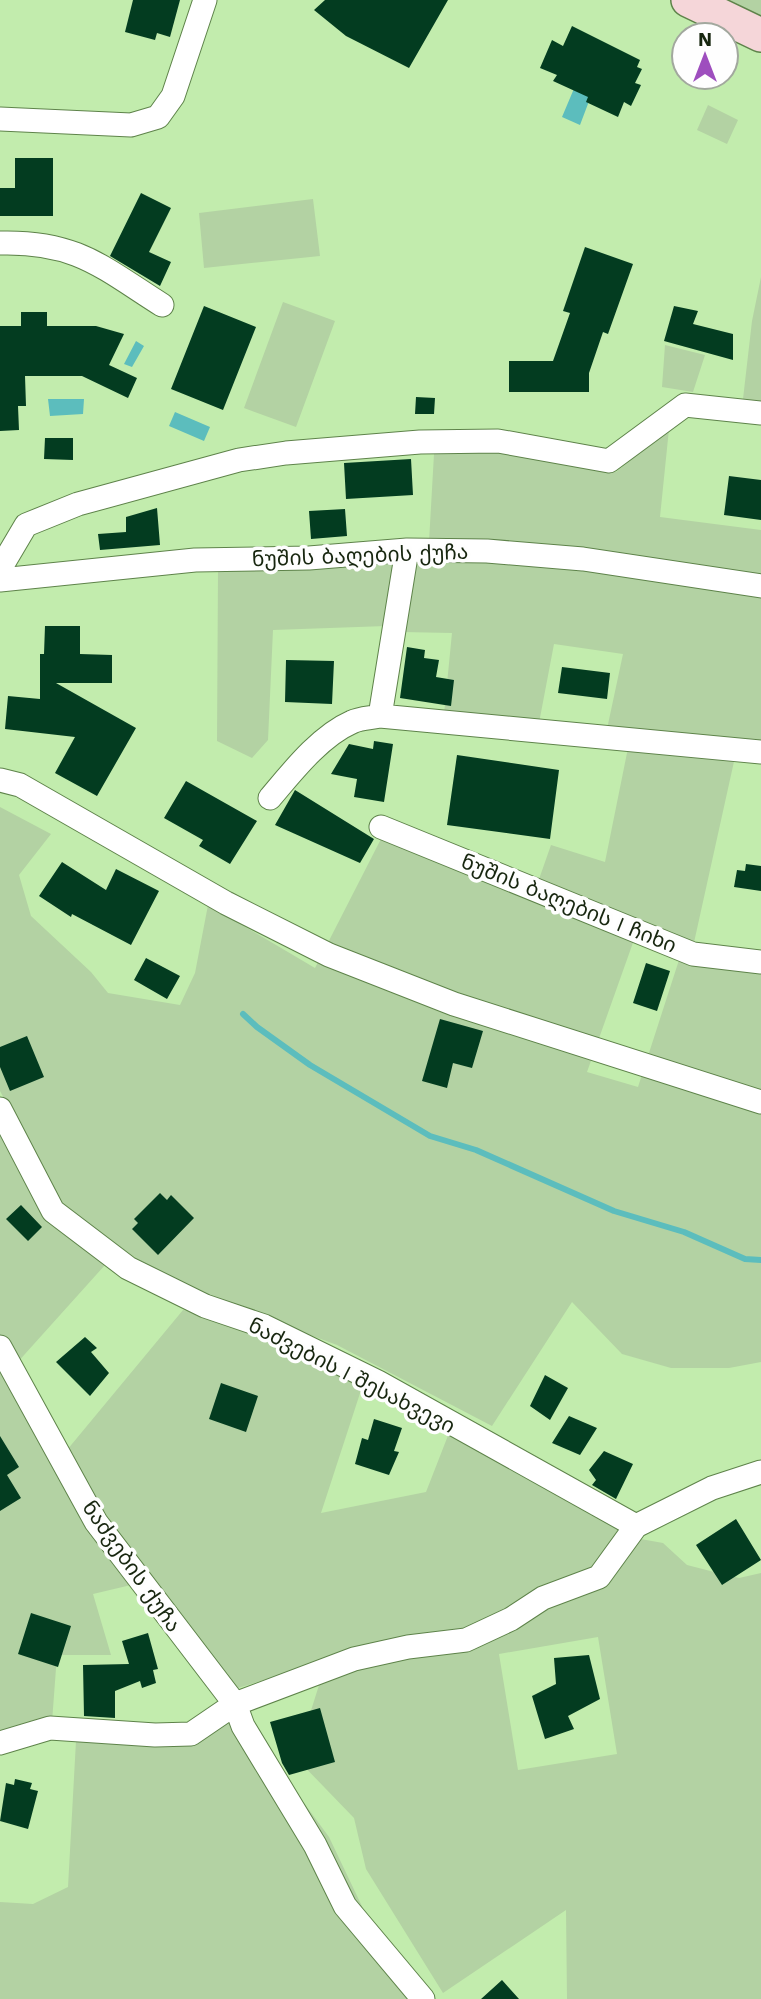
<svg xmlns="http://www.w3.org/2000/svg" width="761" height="1999" viewBox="0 0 761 1999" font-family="'Work Sans','Noto Sans Georgian',sans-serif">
<rect width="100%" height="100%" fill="#c2ecad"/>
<path fill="#b3d2a3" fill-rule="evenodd" d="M707 0H761V26Z
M708 105 738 120 727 144 697 130Z
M313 199 320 256 204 268 199 213Z
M761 277V402L743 399 752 321Z
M283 302 335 321 296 427 244 408Z
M665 345 705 355 693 392 662 387Z
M669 429 660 517 761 530V575L539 543 429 542 434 454 500 449 616 472Z
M414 557 573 565 761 595V743L607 729 623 654 554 644 539 723 444 714 452 633 402 632Z
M400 559 386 626 273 630 268 740 252 758 217 741 218 571Z
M628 748 735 757 693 947 538 882 551 845 605 862Z
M0 807 51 834 19 875 31 916 91 972 108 993 180 1005 195 973 208 905 315 968 383 835 635 937 587 1072 638 1087 679 960 761 972V1362L729 1368H671L622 1354 572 1302 492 1426 337 1345 194 1292 133 1256 61 1205 0 1091Z
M0 1125 52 1223 105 1265 16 1364 0 1335Z
M183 1310 215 1316 364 1381 321 1513 426 1492 449 1433 625 1532 592 1575 468 1633 355 1652 238 1688 144 1576 99 1515 67 1450Z
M0 1364 131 1585 93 1594 111 1655H57L52 1722 0 1736Z
M635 1538 663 1543 687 1565 718 1573 739 1578 761 1573V1999H567L566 1910 443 1993 366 1869 354 1818 296 1758 320 1682 356 1664 523 1623ZM598 1637 617 1754 518 1770 499 1654Z
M226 1713 243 1720 329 1837 378 1940 420 1999H0V1902L33 1904 68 1887 76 1741 197 1743Z"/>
<path fill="#5cbdbd" d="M581 72 597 80 580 125 562 117Z
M136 341 144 346 132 367 124 364Z
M48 399H84L83 414 50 416Z
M175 412 210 427 204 441 169 426Z"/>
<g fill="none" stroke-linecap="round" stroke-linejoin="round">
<path stroke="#5cbdbd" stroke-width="6" d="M243 1014 257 1027 310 1065 430 1136 476 1150 614 1211 684 1232 745 1259 761 1260"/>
</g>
<path fill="#033c20" d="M133 0H180L170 37 157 33 155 40 125 32Z
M325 0H448L409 68 346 36 314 10Z
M572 26 640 60 637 67 642 69 635 83 641 85 631 106 624 102 618 117 586 102 588 97 553 81 557 75 540 68 552 40 563 46Z
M15 158H53V216H0V188H15Z
M141 193 171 208 149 252 171 262 160 286 110 256Z
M585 247 633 264 608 334 603 332 589 373V392H509V361H553L570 313 563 311Z
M204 306 256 327 223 410 171 389Z
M674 306 698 311 693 324 733 334V360L664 341Z
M21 312H47V326H96L124 334 109 365 137 378 128 398 82 376H25L26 406H18L19 430 0 431V326H21Z
M416 397 435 398 434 414H415Z
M45 438H73V460L44 459Z
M411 459 413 495 346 499 344 463Z
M729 476 761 480V520L724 515Z
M157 508 160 545 100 550 98 534 126 532V517Z
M345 509 347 536 311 539 309 511Z
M45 626H80V654L112 655V683H56L136 728 97 796 55 773 75 737 5 729 8 696 40 699V654H44Z
M407 647 425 650 424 658 439 660 436 677 454 680 451 706 400 698Z
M286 660 334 661 332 704 285 702Z
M562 667 610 673 607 699 558 693Z
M374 741 393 744 384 802 354 797 357 779 331 774 349 744 373 749Z
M457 755 559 770 550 839 447 825Z
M186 781 257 821 230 864 199 846 203 840 164 818Z
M295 790 374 839 360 863 275 825Z
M62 862 106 890 116 869 159 891 131 945 72 914 71 917 39 896Z
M746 864 761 866V891L734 887 737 870 745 871Z
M146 958 180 976 167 999 134 980Z
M646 963 670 971 657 1011 633 1003Z
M440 1019 483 1031 472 1068 453 1063 447 1088 422 1081Z
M27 1036 44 1077 10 1091 0 1067V1047Z
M160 1193 167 1200 171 1195 194 1218 158 1255 132 1229 138 1223 134 1219Z
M21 1205 42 1227 28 1241 6 1219Z
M85 1337 97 1348 91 1352 109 1373 90 1396 56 1362Z
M545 1375 568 1388 550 1420 530 1406Z
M221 1383 258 1396 246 1432 209 1419Z
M569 1416 597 1428 580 1455 552 1443Z
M374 1419 402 1428 394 1451 399 1452 389 1475 355 1464 362 1438 368 1440Z
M0 1436 19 1467 7 1475 21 1498 0 1511Z
M604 1451 633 1464 616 1499 592 1485 596 1480 589 1470Z
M736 1519 761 1560 722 1585 696 1545Z
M31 1613 71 1626 58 1667 18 1654Z
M148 1633 158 1669 153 1670 156 1683 142 1688 140 1681 115 1691V1718L84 1716 83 1665 129 1664 122 1641Z
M589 1655 600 1699 568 1716 574 1729 545 1739 532 1696 556 1684 554 1658Z
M320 1708 335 1762 289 1775 282 1763 270 1722Z
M15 1779 32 1783 30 1789 38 1791 28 1829 0 1821 6 1783 14 1785Z
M502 1980 519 1999H481Z"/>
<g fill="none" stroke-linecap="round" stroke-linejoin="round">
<defs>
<path id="street" d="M0 119 131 125 158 117 173 96 205 0
M0 243C76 241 102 267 162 305
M0 569 26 525 78 504 239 460 286 453 420 442 498 441 609 461 685 405 761 413
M0 580 195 560 309 558 407 550 487 551 583 559 761 586
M380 716 407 550
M0 780 20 785 226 903 329 955 454 1004 761 1102
M270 798C292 772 320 736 352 722 360 718 371 718 380 716L761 752
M381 827 693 954 761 962
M0 1109 53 1211 128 1268 205 1306 264 1326 378 1382 636 1526 712 1488 761 1472
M0 1347 96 1522 235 1704 243 1726 315 1845 345 1906 423 1999
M0 1743 50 1728 155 1735 191 1734 235 1704 354 1659 408 1647 466 1640 511 1619 543 1598 599 1577 636 1526"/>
<path id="secondary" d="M688 0 761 35"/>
</defs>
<use href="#street" stroke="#5e834a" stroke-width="25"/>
<use href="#secondary" stroke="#5e834a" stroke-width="36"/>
<use href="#street" stroke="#fff" stroke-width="23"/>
<use href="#secondary" stroke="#f5d6d9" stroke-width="33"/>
</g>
<g text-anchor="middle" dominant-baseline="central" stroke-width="7" stroke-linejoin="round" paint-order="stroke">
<g font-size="21" fill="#17260f" stroke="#fefefe">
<text transform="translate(360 555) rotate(-2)">ნუშის ბაღების ქუჩა</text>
<text transform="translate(569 903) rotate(22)">ნუშის ბაღების I ჩიხი</text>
<text transform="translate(352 1375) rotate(27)">ნაძვების I შესახვევი</text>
<text transform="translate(132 1566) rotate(55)">ნაძვების ქუჩა</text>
</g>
</g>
<g transform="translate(705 56)"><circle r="33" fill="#fefefe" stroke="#a2a89e" stroke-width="2"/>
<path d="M0-5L12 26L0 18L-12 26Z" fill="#9e4ebe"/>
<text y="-10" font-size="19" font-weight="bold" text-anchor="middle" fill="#17260f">N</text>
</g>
</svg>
